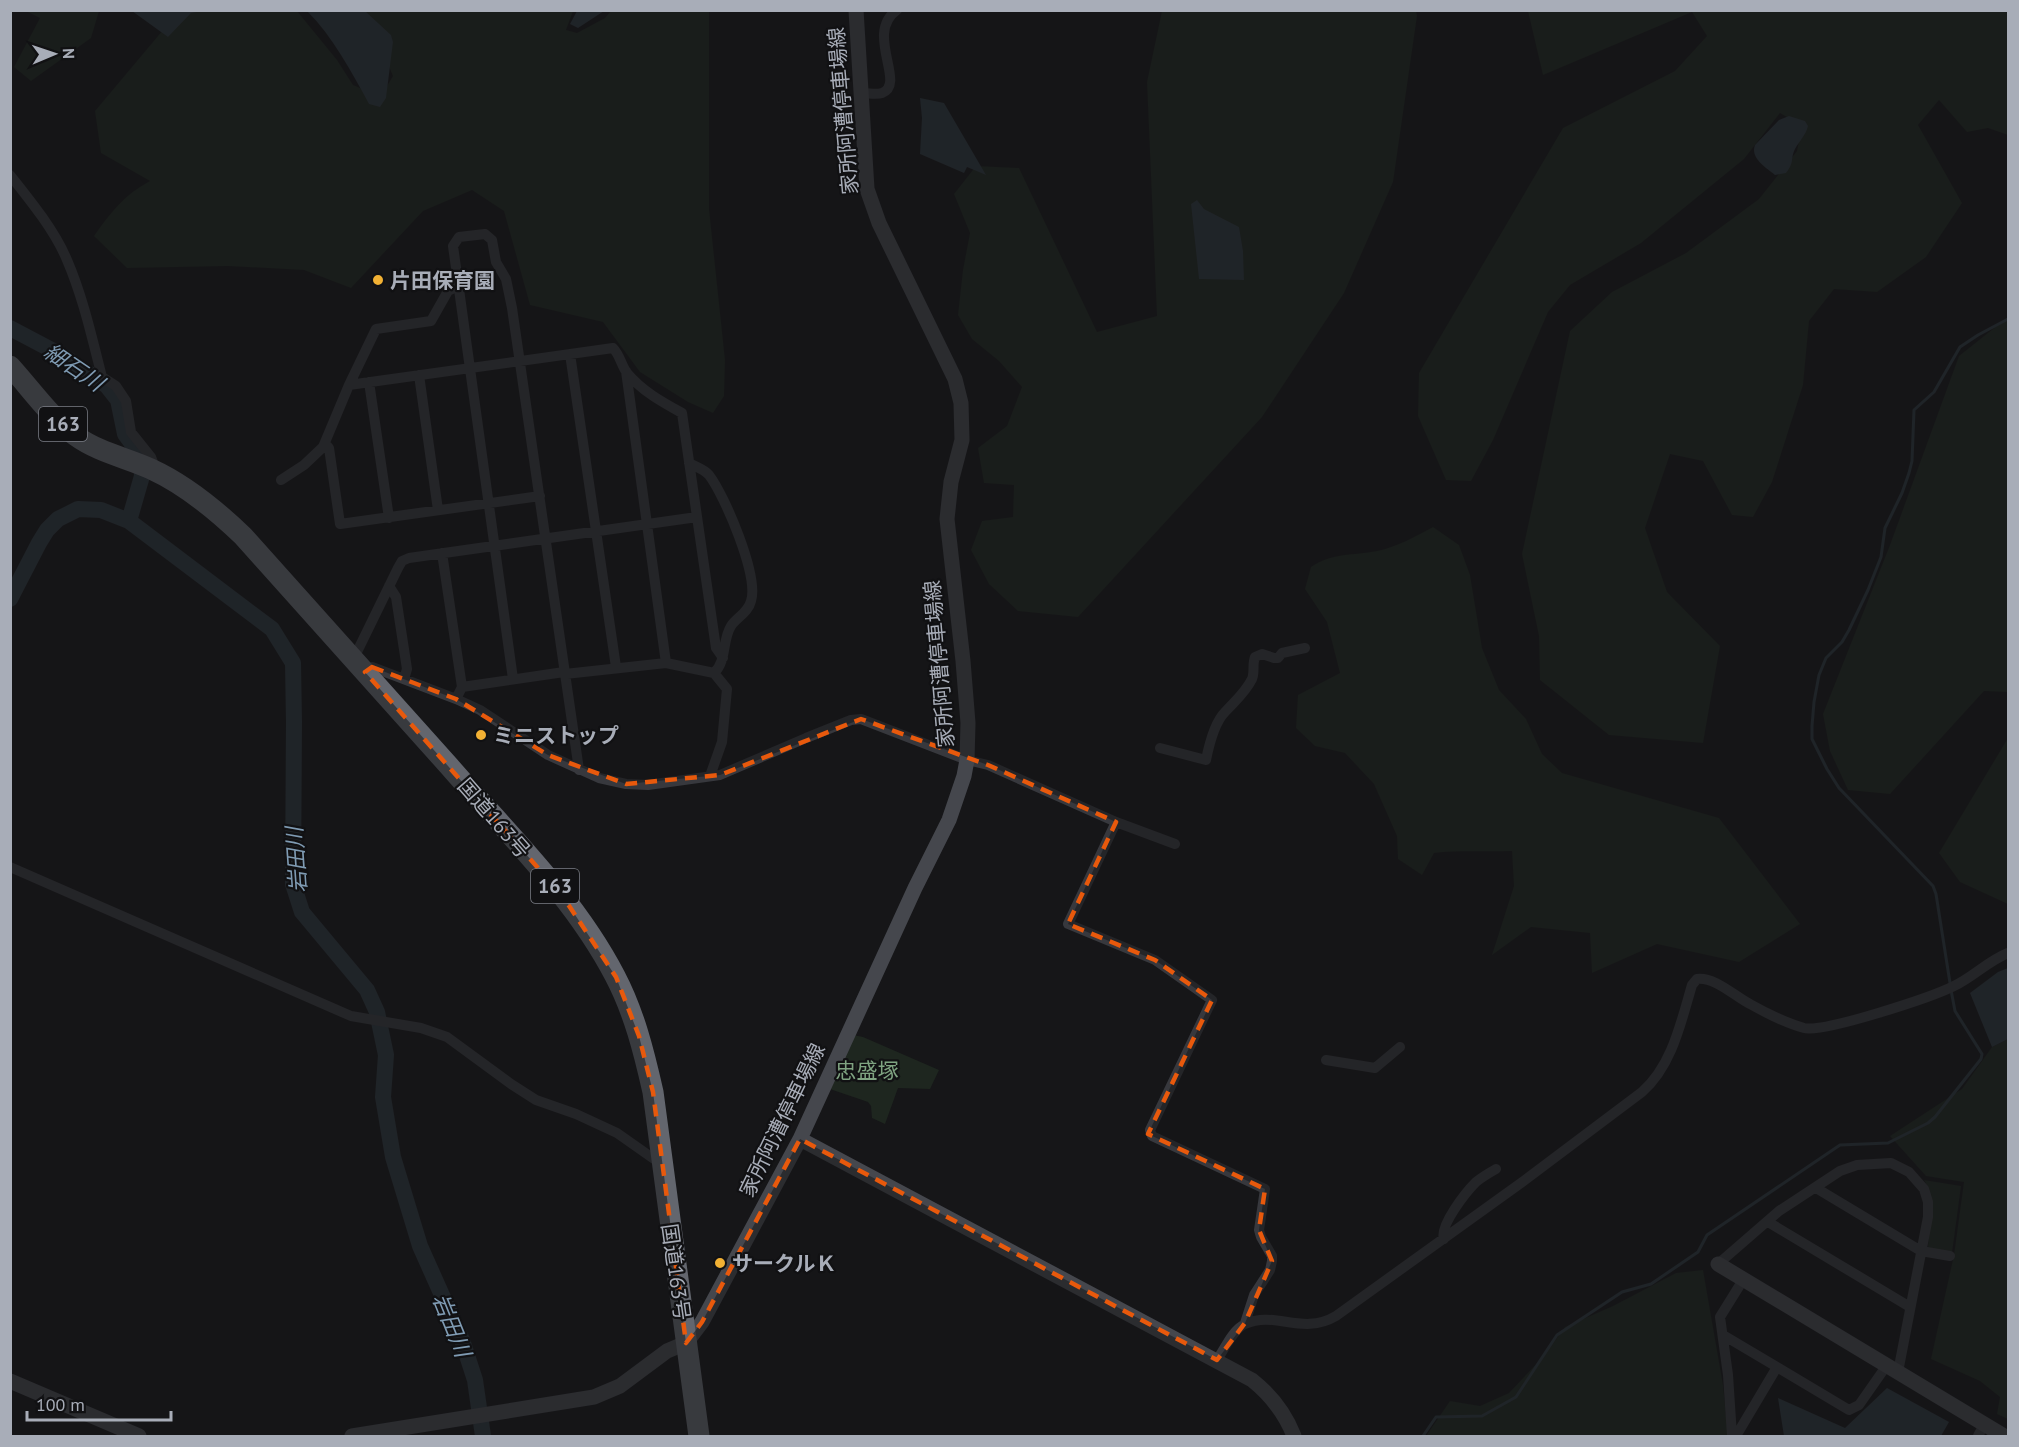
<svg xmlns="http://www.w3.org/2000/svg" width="2019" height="1447" viewBox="0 0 2019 1447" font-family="'PT Sans','Noto Sans JP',sans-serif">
<rect width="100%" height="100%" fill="#161618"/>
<path fill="#1e261f" d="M26 11H99L91 38 31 81 14 67 40 18Z
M179 11H297L337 60 353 85 367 91H384L393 76 374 31 356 11H573L566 30 577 33 605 18 611 11H709V209L725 360 724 396 713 413 688 402 640 372 603 322 530 305 504 211 472 190 423 211 351 288 304 270 228 266 127 268 94 236C110 213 125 194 150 181L101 153 95 111Z
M1162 11H1416L1417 16 1393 182 1344 293 1262 417 1078 617 1018 611 989 584 971 550 982 521 1013 517 1014 485 984 483 978 448 1007 426 1022 387 999 361 972 339 958 315 963 270 970 233 954 194 976 166 1019 168 1097 332 1157 316 1147 82Z
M1528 11H2008V135L1988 128 1967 132 1939 100 1918 125 1962 203 1926 257 1877 292 1834 289 1809 321 1803 385 1772 482 1753 517 1732 515 1703 461 1670 454 1645 528 1667 592 1720 646 1703 743 1609 735 1540 680 1539 636 1522 554 1570 331 1612 292 1686 253 1759 199 1797 151 1802 126 1780 113 1744 159 1641 243 1570 285 1548 312 1493 440 1471 481 1446 480 1418 416 1419 373 1563 128 1675 71 1707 36 1692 12 1543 75Z
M2008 317V692L1984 691 1890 794 1848 790 1830 751 1823 714 1890 545 1959 356Z
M1433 527 1459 545 1470 575 1482 648 1499 690 1526 719 1542 754 1562 773 1719 818 1800 924 1739 962 1657 944 1592 973 1590 933 1531 927 1492 955 1514 886 1512 851C1486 852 1460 850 1434 853L1422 875 1398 859 1397 836 1374 784 1345 753 1315 746 1296 728 1298 695 1340 673 1327 622 1305 589 1311 567C1333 552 1352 556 1377 551 1397 547 1416 536 1433 527Z
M2008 738V904L1960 882 1939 853Z
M853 1035 863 1037 939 1070 930 1089 898 1088 885 1124 872 1118 871 1106 868 1102 827 1088Z
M2008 1039V1419L1997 1414 2000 1397 1980 1381 1931 1359 1954 1255 1964 1182 1926 1176 1890 1136 1962 1089 1992 1047Z
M1924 1180 1961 1186 1952 1253 1929 1249 1928 1246C1929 1224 1936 1199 1924 1180Z
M1703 1270 1723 1385 1728 1436H1426L1450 1401 1480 1406 1509 1393 1542 1358 1565 1327 1613 1306 1676 1273Z"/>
<path fill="#2c353c" d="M132 11H202L191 13 168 37Z
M307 11H365L391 35 393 42 386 98 380 107 369 104C351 71 333 37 307 11Z
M577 11V10L604 11 578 28 570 24Z
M920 98 944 103 986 175 967 167 964 173 920 154 922 118Z
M1789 116 1805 121 1808 126C1806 135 1800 140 1795 149 1790 159 1795 162 1786 173L1775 175C1765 167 1750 158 1755 145L1779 120Z
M1197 200 1204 209 1239 227 1243 251 1244 280 1199 279 1191 204Z
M2008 968V1039L1992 1047 1970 993 1998 972Z
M1887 1388 1949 1422 1941 1436H1784L1778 1398 1845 1428Z"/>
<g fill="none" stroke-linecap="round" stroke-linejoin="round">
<path stroke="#2c353c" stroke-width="3" d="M1950 983 1936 894 1933 886 1839 788 1827 769 1812 739V726L1814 702 1819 675 1826 658 1842 642 1849 630 1868 590 1881 557 1885 528 1902 493 1909 473 1912 461 1914 410 1934 392 1960 347 1978 335 2008 319
M1423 1436 1436 1417 1482 1416 1516 1397 1557 1335 1622 1292 1651 1284 1698 1252 1707 1235 1840 1145 1888 1143 1928 1123 1935 1117 1981 1059 1982 1054 1955 1011 1951 990"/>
<path stroke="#2c353c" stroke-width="16" d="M10 328 65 357 107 386 118 400 125 434 141 456 142 476 129 521
M10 599 39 543 47 530 58 519 78 509 101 510 129 521 272 629 293 663 294 722 293 884 302 912 367 990 377 1012 386 1055 383 1097 393 1157 420 1246 462 1340 475 1380 483 1436"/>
<path stroke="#37383d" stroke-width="10" d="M863 93C869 93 876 95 882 93 907 84 864 33 897 10
M10 175C30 200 55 231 67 260 83 297 92 338 102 377L116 386 126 401 131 432 151 457 156 471
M570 354 616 667
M626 371 666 663
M419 375 438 510
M369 382 389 518
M349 385 613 348C620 355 621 365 627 373 642 391 662 402 682 413L716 648 723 658
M325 443 329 448 340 524 540 496
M689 463C696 467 704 469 709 475 725 496 759 576 751 601 748 613 737 617 731 626 722 640 727 661 714 673
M281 480 304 465 323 447 349 385 376 329 431 321 448 291 458 286
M442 553 462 687 456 699
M389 586 396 597 407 669 404 679
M354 658 398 568 402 561 409 558 697 517
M365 671 372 667 456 699 480 710 548 755 599 778 626 784 648 785 720 775 806 738 851 720 861 719 967 760 988 765 1116 822 1175 844
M565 674 666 663 714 673 727 689 722 742 710 776
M513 679 453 246 459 237 485 234 492 240 496 262 506 279 512 308 579 770
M462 687 564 672
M1160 748 1206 760C1209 745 1214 723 1225 712 1235 701 1245 693 1252 679 1255 672 1252 664 1255 657L1262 654 1274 658H1278L1282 653 1305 648
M1116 822 1068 924 1155 960 1212 1000 1150 1130 1152 1136 1265 1189 1259 1230 1261 1237 1272 1256V1261L1270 1270 1254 1295 1245 1323
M10 867 351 1016 421 1028 447 1037 511 1084 536 1100 576 1114 617 1133 654 1159 661 1160
M1326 1060 1375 1068 1400 1047
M1816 1188 1921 1251 1950 1256
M1768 1222 1910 1307
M1444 1239C1439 1226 1466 1192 1476 1182 1482 1177 1489 1173 1496 1169
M1718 1264 1779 1211 1840 1171 1857 1165 1891 1163 1909 1172 1924 1189 1928 1202V1217L1898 1372
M1723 1335 1777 1367
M1217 1360C1224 1350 1233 1329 1245 1324 1275 1310 1302 1336 1336 1316L1525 1180 1642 1092C1672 1066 1681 1022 1692 985L1697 979C1716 977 1734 996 1750 1004 1766 1013 1786 1023 1804 1028 1824 1033 1932 997 1954 986 1973 977 1988 961 2008 953
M1732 1436 1728 1375 1720 1317 1743 1280
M1736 1436 1777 1367 1849 1410 1859 1405 1887 1365
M1978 1436 1984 1425"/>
<path stroke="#45474d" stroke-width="15" d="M800 1139 1252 1380C1272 1396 1285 1413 1294 1436
M1718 1264 2004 1436
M10 1381 139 1436
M352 1436 594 1397 620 1386 667 1351 686 1343 702 1322 800 1139 915 888 949 820 964 776 967 760 968 723 963 661 947 519 951 482 962 440 961 403 955 379 879 223 867 189 856 10"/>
<path stroke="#63666e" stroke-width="21" d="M10 366C31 389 51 418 76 436 98 452 127 458 151 469 186 485 216 510 243 536 311 613 381 689 449 766 507 833 574 897 615 976 634 1012 644 1052 653 1092L699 1436"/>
</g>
<path d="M0 0H2019V1447H0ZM372 667 456 699 548 755 626 784 720 775 861 719 988 765 1116 822 1068 924 1155 960 1212 1000 1148 1134 1265 1189 1259 1230 1272 1261 1245 1323 1217 1360 800 1139 702 1322 686 1343 653 1092 639 1036 616 977 562 895 365 672Z" fill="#161618" fill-opacity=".55" fill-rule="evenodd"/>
<path fill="none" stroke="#e8590c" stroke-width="4.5" stroke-dasharray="12 8" stroke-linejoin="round" d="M372 667 456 699 548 755 626 784 720 775 861 719 988 765 1116 822 1068 924 1155 960 1212 1000 1148 1134 1265 1189 1259 1230 1272 1261 1245 1323 1217 1360 800 1139 702 1322 686 1343 653 1092 639 1036 616 977 562 895 365 672Z"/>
<g fill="#f2b134" stroke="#111113" stroke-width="2">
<circle cx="378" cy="280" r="6"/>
<circle cx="481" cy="735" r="6"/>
<circle cx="720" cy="1263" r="6"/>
</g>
<g text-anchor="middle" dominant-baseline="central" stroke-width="4.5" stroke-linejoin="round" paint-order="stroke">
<g fill="#111113" stroke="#7b7e86" stroke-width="1.5">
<rect x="39" y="407" width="48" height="34" rx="4.5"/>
<rect x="531" y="869" width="48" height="34" rx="4.5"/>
</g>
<g font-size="20" font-weight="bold" fill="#a8adb8">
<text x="63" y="424">163</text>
<text x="555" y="886">163</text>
</g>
<g font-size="21" fill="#a8adb8" stroke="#111113">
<text transform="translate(843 111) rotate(-95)">家所阿漕停車場線</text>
<text transform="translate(939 664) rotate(-95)">家所阿漕停車場線</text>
<text transform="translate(494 818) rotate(49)">国道163号</text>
<text transform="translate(782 1120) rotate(-64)">家所阿漕停車場線</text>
<text transform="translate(676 1272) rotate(82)">国道163号</text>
</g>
<g font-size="21" font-weight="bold" fill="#a8adb8" stroke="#111113" text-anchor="start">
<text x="390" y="280">片田保育園</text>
<text x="493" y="735">ミニストップ</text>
<text x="732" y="1263">サークルＫ</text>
</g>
<g font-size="21" fill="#7fa381" stroke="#111113">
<text x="867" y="1070">忠盛塚</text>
</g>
<g font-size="22" font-style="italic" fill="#7f9bb3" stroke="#111113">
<text transform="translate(74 367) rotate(34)">細石川</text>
<text transform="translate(296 860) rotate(-94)">岩田川</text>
<text transform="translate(452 1325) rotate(68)">岩田川</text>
</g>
</g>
<rect width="2019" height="1447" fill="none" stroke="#a8adb8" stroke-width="24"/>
<g transform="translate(54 54) rotate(88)" stroke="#111113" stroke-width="4.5" paint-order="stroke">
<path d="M0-4.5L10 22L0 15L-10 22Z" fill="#a8adb8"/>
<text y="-9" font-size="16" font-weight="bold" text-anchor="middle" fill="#a8adb8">N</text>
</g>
<path d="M27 1411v9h144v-9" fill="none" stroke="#a8adb8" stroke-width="3"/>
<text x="36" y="1411" font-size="18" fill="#a8adb8" stroke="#111113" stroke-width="4.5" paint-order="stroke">100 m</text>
</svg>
